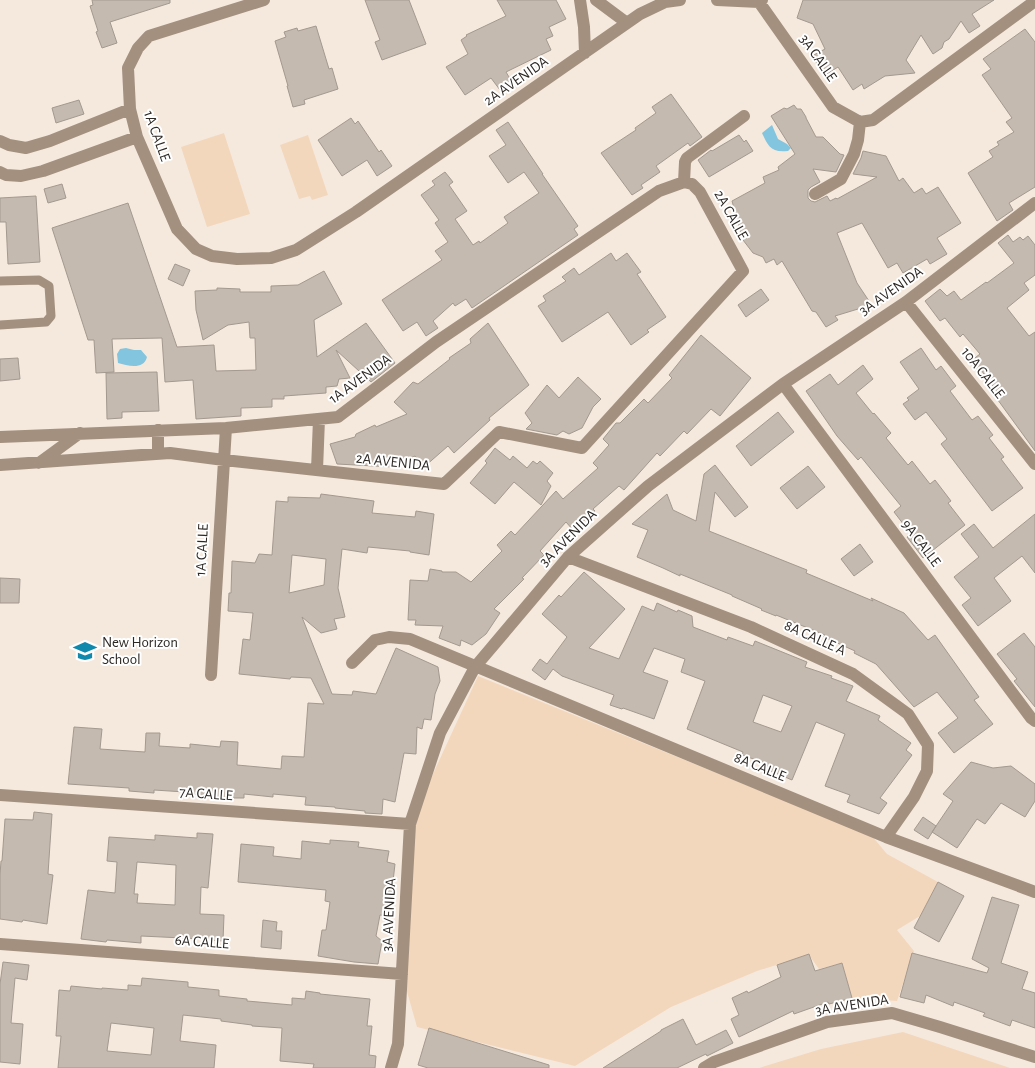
<svg xmlns="http://www.w3.org/2000/svg" width="1035" height="1068" viewBox="0 0 1035 1068" font-family="'Alegreya Sans',sans-serif">
<rect width="100%" height="100%" fill="#f5e9de"/>
<path fill="#f3d7bc" d="M224 133 250 214 207 227 181 147Z
M308 135 328 195 312 200 310 196 299 199 280 145Z
M478 676 872 836 887 854 938 882 920 916 897 930 914 951 897 1001 852 998 842 963 819 969 809 955 757 971 671 1007 575 1066 417 1027 402 974 410 824Z
M903 1032 1010 1068H759L821 1049Z"/>
<path fill="#83c5df" d="M772 125 778 139 787 144 791 148 788 151C771 153 768 146 762 133Z
M126 348 134 350H141L147 357C144 370 128 366 118 363L117 354 120 349Z"/>
<path fill="#c5baaf" stroke="#a4998f" fill-rule="evenodd" d="M92 0H170V3L110 22 117 43 102 48 96 32 98 31 90 6 93 5Z
M365 0H409L426 44 382 60 375 42 380 40Z
M497 0H556L566 19 549 27 553 36 546 39 551 50 506 72 512 82 500 90 491 78 465 95 446 67 468 54 461 40 467 36 466 35 506 16Z
M803 0H994L972 14 980 26 969 33 961 21 949 39 944 42 942 48 933 54 921 35 906 60 915 73 885 76 864 89 862 84 853 90 838 67 825 75 812 56 825 49 813 24 797 18Z
M316 26 329 69 332 68 338 89 304 100 305 104 293 107 287 86H288L275 41 286 37 284 32 297 28 298 31Z
M1025 29 1035 42V187L1009 203 1013 210 997 221 968 173 993 157 989 151 999 145 997 142 1014 132 1006 122 1012 118 982 75 991 69 983 59Z
M671 94 702 137 690 146 688 143 656 166 660 172 641 185 643 188 632 195 601 153 636 130 635 128 656 113 652 107Z
M79 100 84 114 56 123 52 108Z
M794 105 797 109H801L806 117V118L816 137H823L840 154 844 155 836 172 813 169 820 182 811 187 808 190V198L811 201 815 202 827 196 830 201 836 198 837 199 877 177 853 174 861 158 863 151 886 156 899 181 903 178 914 193 922 188 926 194 938 187 961 223 937 238 947 254 930 264 927 259 903 273 897 263 888 268 862 223 837 233 857 283 871 304 860 311 858 309 835 316 838 320 826 327 816 312 812 311 782 261 777 265 774 259 766 263 763 257 753 253 743 240 732 201 765 183 763 177 779 170 778 167 795 154 771 116 784 108 787 109Z
M351 118 355 124 358 121 379 152 381 150 392 166 377 176 367 160 342 176 318 140Z
M508 122 543 174H542L578 226 574 229 578 235 472 308 466 299 455 306 453 303 433 321 438 328 426 336 417 322 403 331 382 300 442 260 435 251 448 242 435 223 439 220 421 195 435 185 432 181 445 172 453 182 449 185 467 211 455 219 473 245 479 241 480 243 508 223 504 217 539 193 524 172 508 183 489 156 506 145 496 130Z
M739 135 744 142 746 140 753 151 709 177 698 160 711 150 712 151Z
M62 184 66 198 48 203 44 189Z
M36 196 40 262 8 264 6 222H0V198Z
M128 203 177 347 214 345 216 371 256 370 255 338H250L249 322 228 325 203 340 196 310 195 291 217 290V288L240 289V292H271V286L298 285 324 271 342 304 314 320 317 357 366 323 395 363 371 382 336 350 350 378 339 379 337 386 326 387V393L284 396V399H272V407L241 408V416L196 419 193 380 165 382 162 338 112 339 114 372 96 373 94 340H88L52 228Z
M1008 235 1013 242 1020 237 1023 240 1028 236 1035 245V275L1024 283 1029 290 1007 308 1029 336 1035 332V451L995 396 999 394 981 370 979 372 971 361 980 354 963 334 960 337 945 318 940 321 925 301 940 289 947 296 954 291 961 300 986 282 987 283 1014 263 998 243Z
M611 253 616 261 627 253 641 272 637 274 666 317 647 330 649 332 631 345 608 312 562 342 538 306 546 301 543 296 566 281 562 277 574 268 579 275Z
M175 264 190 270 183 286 168 279Z
M761 289 769 300 746 317 738 305Z
M488 323 529 385 489 418 490 420 454 453 448 446 424 467 415 456 393 467 337 464 330 444 355 437 356 434 375 425 376 427 407 414 394 402 413 382 418 384 450 359 449 358 471 343 470 339Z
M701 335 751 378 720 416 711 409 687 434 684 431 660 456 657 453 624 490 619 486 593 509 595 511 573 530 566 522 540 551 544 555 522 578 524 579 494 609 500 613 486 634 472 645 461 640 460 646 439 638 443 626 415 625 416 620H408L410 580 428 581 430 569 442 571V572H456L471 582 502 551 497 545 511 531 515 535 556 491 563 499 598 468 593 463 609 445 603 439 616 423H620L644 399 648 403 672 378 669 375Z
M921 348 936 370 941 366 956 386 950 391 972 420 978 416 993 435 989 438 1004 457 1001 459 1023 488 992 511 941 444 947 439 926 412 915 420 903 404 909 400 907 398 919 389 900 362Z
M18 358 20 379 0 381V359Z
M863 365 873 379 856 393 873 414 874 413 891 433 886 438 908 465 912 461 930 484 935 480 951 501 948 503 965 525 923 558 907 537 911 534 894 512 901 506 861 457 858 460 837 436 806 391 830 374 838 385Z
M157 372 159 411 122 412V418L107 419 106 373Z
M578 377 601 399 593 407 582 428 569 434 563 431 557 435 526 429 532 423 525 413 547 385 559 398Z
M778 412 794 432 751 466 736 446Z
M495 448 510 460 513 456 527 468 533 461 537 464 540 461 553 473 547 481 551 486 541 505 514 482 495 504 470 483 487 463 485 461Z
M715 465 748 507 735 517 715 492 709 531 807 570 806 573 873 601 871 598 904 613 928 640 935 635 979 697 974 700 993 724 954 753 938 733 958 718 937 692 914 707 876 664 854 653 855 651 824 637 825 635 776 615V616L761 610 762 609 732 596V595L680 574V576L663 568 637 557 648 530 632 524 667 494 673 510 696 521 704 474Z
M808 466 825 487 797 509 780 488Z
M321 494 374 501 372 513 415 517 416 511 434 514 429 555 410 552V551L368 547 367 553 342 549 338 588 345 617 334 619 337 629 321 633 302 617 332 694 352 695 353 691 376 694 396 648 438 667 440 681 435 694 431 720 424 719 422 729 417 727 416 754 404 753 395 802 383 799 382 814 365 813V811L335 808V807L305 805 306 797 273 794V797L244 794V798H211L185 792 154 790V793L129 791V788L68 784 74 727 102 729 100 749 145 752 146 733H160L159 746 190 748V744L220 747 221 741 238 742 237 765 281 769 282 756 304 757 308 703 324 704 311 678 291 677 290 679 239 674 243 639 250 640 253 613 228 611 229 593H231L232 561 255 563 259 554 272 555 276 501 288 502V497L320 498ZM292 555 326 559 324 585 289 593Z
M1035 514V573L1022 556 994 578 1011 601 978 626 962 605 971 598 954 577 979 557 961 534 974 524 993 548Z
M860 544 873 562 854 576 841 559Z
M584 572 625 609 589 648 619 659 642 606 654 611 657 603 677 612 678 610 692 616 693 627 727 640 728 637 753 646 755 641 807 662 805 667 832 676 831 678 853 686 846 701 880 716 878 720 911 743 906 750 912 755 880 798 887 803 879 814 847 802 850 795 825 786 845 734 816 722 792 780 766 769 768 764 742 755 743 752 687 729 705 681 681 672 685 659 654 648 643 672 668 681 654 719 623 708 622 709 610 705 614 695 562 676 553 669 545 680 532 670 540 659 547 664 567 637 542 614 559 595 561 597ZM763 695 792 706 781 732 753 722Z
M0 578 20 579 19 603H0Z
M1024 633 1035 647V707L1014 681 1017 679 997 654Z
M971 762 993 768 1011 766 1035 784V801L1025 817 1001 803 985 824 977 819 957 848 932 832 953 801 943 794Z
M34 812 52 814 48 874 53 875 47 924 23 920 22 922 0 919V875L1 861H2L5 819 33 820Z
M923 817 936 826 928 839 914 830Z
M197 833 213 834 208 888 201 887 200 914 224 915 223 941 204 940V939L141 936V943L107 940 106 942 81 939 88 890 115 893 117 862 107 861 109 837 155 840V835L197 838ZM137 862 176 865 175 905 137 903 138 894H134Z
M330 840 359 842 358 847 389 851 387 862 395 864 389 916 380 915 376 936 382 941 378 964 354 962 318 956 322 930H326L330 902 325 901 326 890 238 882 241 844 274 847 273 856 301 859 302 841 330 844Z
M938 882 964 896 939 942 914 928Z
M992 897 1019 905 1001 963 1028 972 1022 989 1035 993V1028L1012 1020 1010 1026 983 1016 985 1013 954 1002 953 1006 926 995 924 1003 900 997 912 953 987 973 989 968 972 959Z
M263 920 277 922 276 931H282L281 949 261 947Z
M809 954 815 971 842 963 852 998 829 1004 828 1002 794 1014 793 1011 739 1037 731 1019 739 1015 732 998 747 991 748 993 781 977 777 965Z
M3 962 29 965 27 980 15 978 11 1023 23 1024 20 1064 0 1062V984Z
M142 978 188 982V987L219 990V996L247 999V1001L292 1005V998L305 999 306 991 320 993V994L370 999 367 1026H372L369 1055 376 1056 375 1068H313L314 1064 280 1061 282 1028 252 1026V1025L221 1021V1019L183 1015 180 1041 216 1045 214 1068H58L61 1036H56L59 990 70 991 71 986 102 989V988L128 990V985L141 986ZM111 1023 154 1028 151 1055 107 1051Z
M683 1019 696 1045 726 1030 733 1043 707 1056 706 1054 677 1068H603L661 1031V1030Z
M429 1028 549 1065V1068H428L418 1065Z"/>
<g fill="none" stroke-linecap="round" stroke-linejoin="round">
<path stroke="#a3907f" stroke-width="9" d="M0 281 39 280 49 286 51 316 46 322 0 325"/>
<path stroke="#a3907f" stroke-width="12" d="M264 0 149 36 138 48 128 68 130 109 137 137 177 229 196 249 212 256 237 259 271 258 296 250 356 212 640 14 665 2 680 0
M580 0 584 27 585 53
M596 0 627 23
M717 0 759 2 762 0
M759 2 833 107 860 122
M860 122 873 120 1035 1
M0 141 9 145 26 148 50 141 130 109
M0 172 6 175 21 176 43 171 137 137
M684 182 685 162 687 158 744 116
M815 194 841 179 854 154 858 140 860 122
M906 302 1035 464
M783 384 1031 718 1035 721
M0 437 226 428 338 417 436 342 659 191 684 182
M158 454V430
M39 463 80 433
M0 465 170 453 224 460 444 484 499 432 582 448 743 271 700 192 692 184 684 182
M317 470 319 419
M568 557 751 627 853 674 908 714 928 745 927 771 914 797 886 837
M352 663 375 640 389 637 410 639 886 837 1035 892
M211 675 226 428
M0 795 410 824
M0 944 402 974
M391 1068 398 1044 410 824 440 733 475 667 568 557 648 486 783 384 906 302 1035 203
M704 1068 714 1062 827 1022 892 1013 940 1027 1035 1057"/>
</g>
<defs>
<symbol id="school-bare" viewBox="-9 -9 18 18"><path d="M0-5L7-2L0 1L-7-2ZM-4 1L0 2.5L4 1V4Q0 6-4 4Z" fill="#1189ad" stroke="#fff" stroke-width="2.5" paint-order="stroke"/></symbol>
</defs>
<g fill-rule="evenodd">
<use href="#school-bare" x="69" y="635" width="32" height="32"/>
</g>
<g text-anchor="middle" dominant-baseline="central" stroke-width="4" stroke-linejoin="round" paint-order="stroke">
<g font-size="15" fill="#2c2824" stroke="#fff">
<text transform="translate(818 58) rotate(55)">3A CALLE</text>
<text transform="translate(516 81) rotate(-35)">2A AVENIDA</text>
<text transform="translate(157 136) rotate(70)">1A CALLE</text>
<text transform="translate(731 215) rotate(61)">2A CALLE</text>
<text transform="translate(891 291) rotate(-35)">3A AVENIDA</text>
<text transform="translate(983 373) rotate(52)">10A CALLE</text>
<text transform="translate(360 379) rotate(-36)">1A AVENIDA</text>
<text transform="translate(393 462) rotate(6)">2A AVENIDA</text>
<text transform="translate(568 538) rotate(-45)">3A AVENIDA</text>
<text transform="translate(921 543) rotate(53)">9A CALLE</text>
<text transform="translate(202 550) rotate(-87)">1A CALLE</text>
<text transform="translate(815 638) rotate(24)">8A CALLE A</text>
<text transform="translate(760 767) rotate(22)">8A CALLE</text>
<text transform="translate(206 794) rotate(4)">7A CALLE</text>
<text transform="translate(389 915) rotate(-87)">3A AVENIDA</text>
<text transform="translate(202 942) rotate(4)">6A CALLE</text>
<text transform="translate(852 1005) rotate(-9)">3A AVENIDA</text>
</g>
<g font-size="15" fill="#2c2824" stroke="#fff" text-anchor="start">
<text x="102" y="642">New Horizon<tspan x="102" dy="17">School</tspan></text>
</g>
</g>
</svg>
